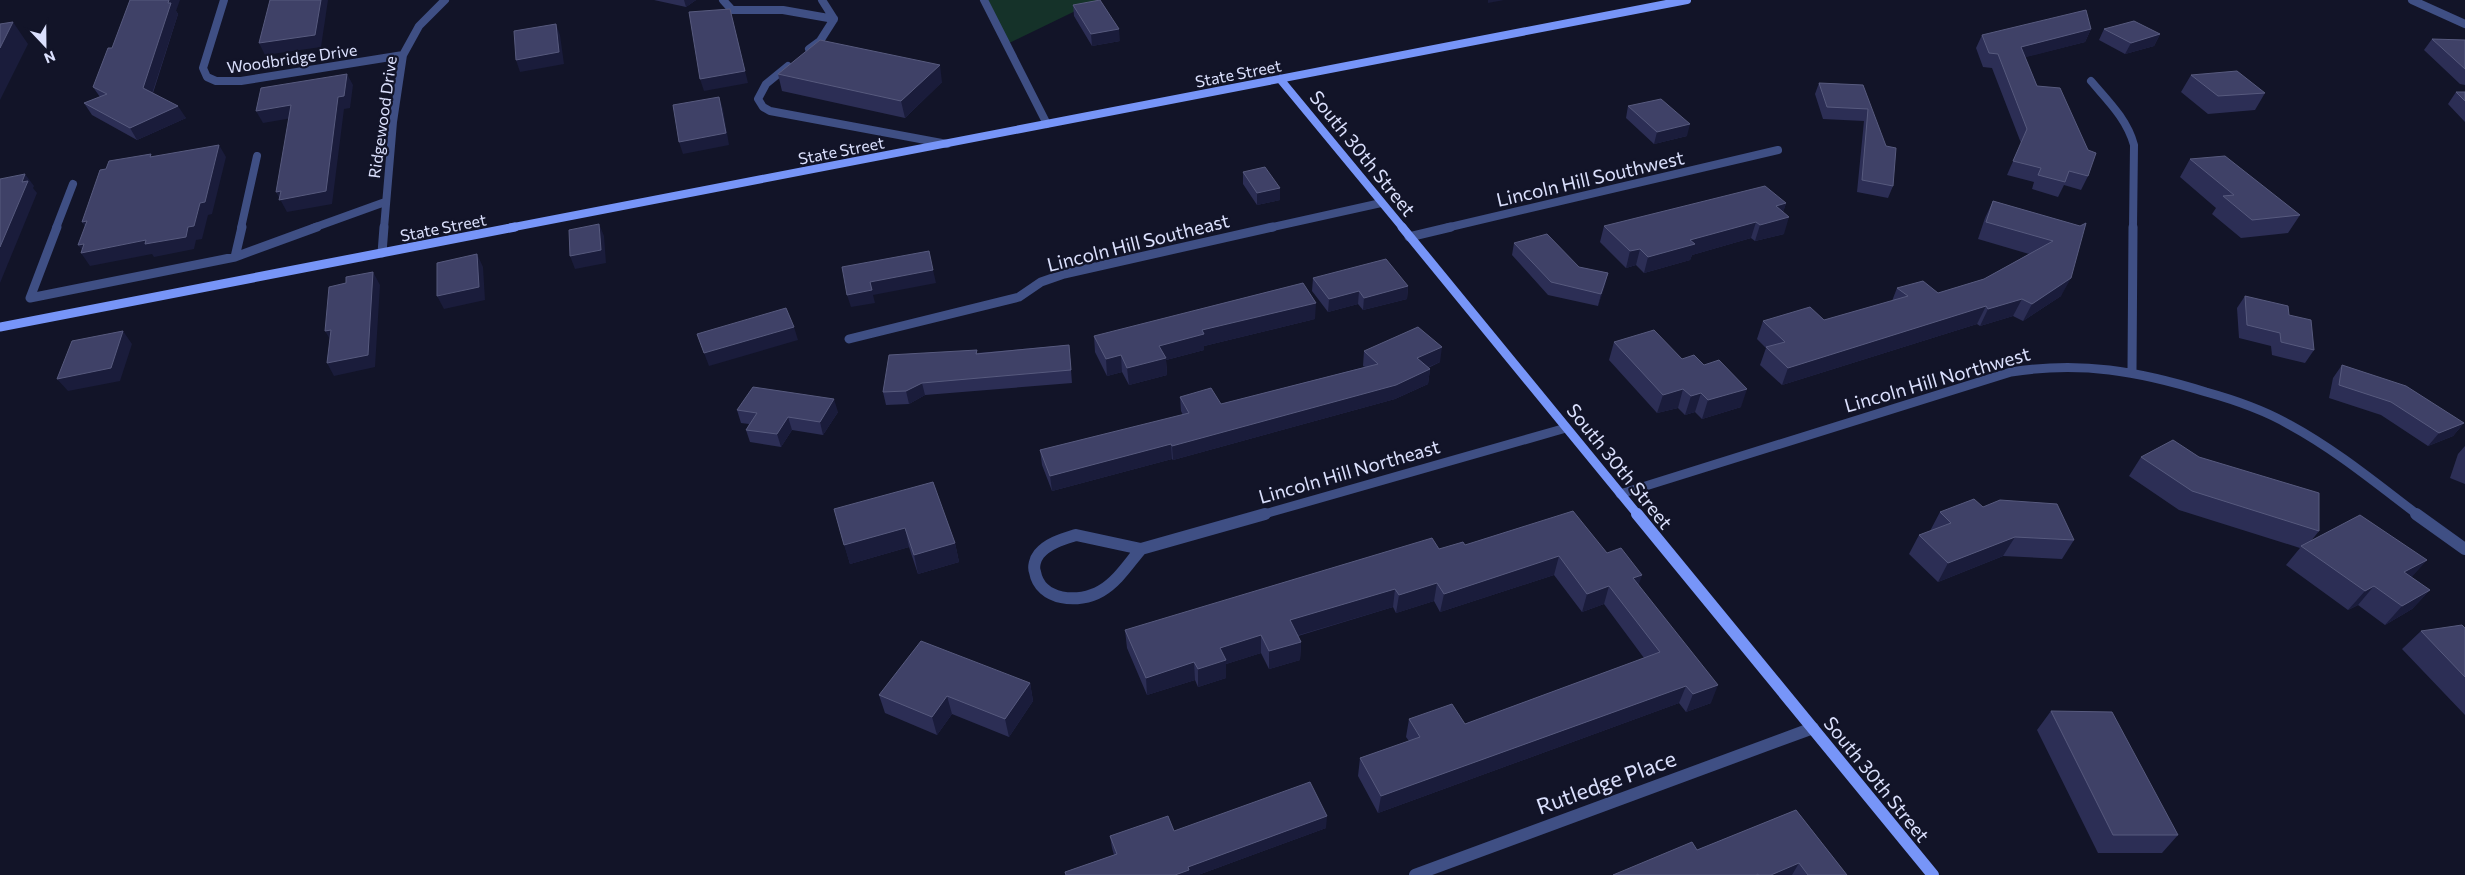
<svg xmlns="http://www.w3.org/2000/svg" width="2465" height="875" viewBox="0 0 2465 875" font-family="Commissioner,sans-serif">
<rect width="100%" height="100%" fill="#121428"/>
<path fill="#153229" d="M984 0H1098L1005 45Z"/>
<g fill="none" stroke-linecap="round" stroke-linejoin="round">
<path stroke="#3f4f84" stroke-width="8" d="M224 0 203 68 207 77 216 81H241L403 55
M723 0 732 10H783L834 19
M984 0 1047 124
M2412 0 2465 24
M809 49 820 41 834 19 822 0
M788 66 766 84 758 99 763 107 770 111 947 144
M2091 81C2108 101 2127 119 2134 145L2133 228
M56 228 73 184
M241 228 257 156
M313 228 385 202
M384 228 393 122 403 55 419 26 445 0
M1268 228 1381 203
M1446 228 1778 150"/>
<path stroke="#3f4f84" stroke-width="9" d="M57 227 30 298 235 257 317 227
M1409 237 1451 227
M382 253 384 227
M235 257 242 227
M849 339 1019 297 1041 282 1064 274 1273 227
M2132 370 2133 227
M1620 494 2011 372C2081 361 2138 371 2206 392 2235 400 2264 410 2290 425 2336 450 2377 484 2418 515
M1261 515 1566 428"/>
<path stroke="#3f4f84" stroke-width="12" d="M2416 514 2465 549
M1076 535 1141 549C1129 563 1118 581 1101 591 1079 604 1040 601 1035 572 1033 567 1035 559 1039 554 1048 543 1063 539 1076 535Z
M1141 549 1265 514
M1415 875 1813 728"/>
<path stroke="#7795f8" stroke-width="8" d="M1280 79 1403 228
M509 228 1687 0"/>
<path stroke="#7795f8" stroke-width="9" d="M1402 227 1638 515
M0 327 515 227"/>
<path stroke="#7795f8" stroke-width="12" d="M1637 514 1933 875"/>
</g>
<path fill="#2c2e55" d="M654 0H696L686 7Z
M1073 5 1120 41 1092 46 1074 16Z
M176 11 178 14 153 93 186 118 137 140 92 115 84 103 100 97 93 87Z
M2091 29 2085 42 2025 57 2037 86 2088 176 2081 190 2064 185 2058 197 2032 189 2034 182 2007 175 2021 143 1992 68 1983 67 1976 48 1982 35Z
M2104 29 2160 34 2154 46 2125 54 2099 40Z
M2432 39 2465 40V85L2460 84 2424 50Z
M778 74 942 82 905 118 782 91Z
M2191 75 2265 93 2255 110 2208 114 2181 92Z
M1819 83 1863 85 1893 186 1888 198 1857 192 1864 121 1823 119 1815 94Z
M2456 92H2465V122L2448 104Z
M1628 106 1687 136 1654 144 1626 118Z
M2190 159 2300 215 2288 233 2241 238 2212 214 2216 208 2180 177Z
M1243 172 1280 188V200L1257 205 1243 184Z
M1993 201 2080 226 2061 296 2023 321 2013 316 1980 326 1977 324 1782 385 1760 365 1766 348 1757 339 1763 321 1824 320 1892 301 1897 288 1938 293 1984 279 2029 254 1978 239 1985 218Z
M1786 203 1783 212 1784 234 1755 241 1751 238 1692 255 1690 260 1644 273 1636 265 1626 268 1600 242 1604 226Z
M1514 243 1579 267 1608 273 1598 306 1548 295 1512 255Z
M1313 278 1408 286 1407 299 1363 310 1358 304 1328 312 1312 291Z
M2245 296 2289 315 2314 350 2305 363 2272 355 2271 346 2239 338 2237 308Z
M1315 319 1204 346V350L1166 360 1167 375 1129 385 1122 372 1107 376 1095 352 1094 336Z
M1614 342 1682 359 1741 407 1702 419 1695 412 1685 415 1678 408 1657 413 1609 360Z
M1069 345 1072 383 925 395 909 404 886 405 883 392 977 350V353Z
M1364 351 1440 362 1428 368 1430 369 1428 384 1395 399 1173 460 1172 459 1052 491 1042 465 1040 450 1183 415 1181 411 1180 397 1221 404 1365 367 1363 366Z
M2342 365 2464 423 2453 436 2428 446 2381 415 2329 398 2333 378Z
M737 410 838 412 823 435 792 430 781 447 750 442 746 430 749 424 741 423Z
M2465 446V484L2450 478 2458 454Z
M2141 457H2199L2319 531 2311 541 2427 560 2411 577 2430 590 2412 609 2385 625 2358 605 2348 610 2286 565 2300 548 2179 510 2129 476Z
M1983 507 2074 540 2062 559 2003 556 1938 582 1909 554 1919 535 1930 531 1940 512Z
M834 509 955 543 959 562 918 574 909 547 850 564Z
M1465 545 1607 553 1639 586 1711 703 1686 712 1679 703 1378 813 1358 776 1360 758 1409 741 1406 737 1409 719 1465 724 1644 658 1604 604 1582 612 1554 575 1440 612 1434 601 1396 613 1393 607 1298 636 1301 642 1300 660 1269 669 1261 653 1226 664V678L1198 687 1195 680 1147 695 1127 648 1125 630 1439 549Z
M2465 628V715L2402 649 2421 631Z
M1030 683 1033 701 1009 737 952 714 937 735 885 713 879 695Z
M2051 711 2178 835 2162 853H2098L2037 730Z
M1796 810 1847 875H1613L1697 850Z
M1326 828 1198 875H1065V872L1114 855 1112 848 1110 836 1174 831Z"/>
<path fill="#1a1c3b" d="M169 0H180L176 11 178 14 150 100 143 88Z
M321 0H328L321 47 265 55 259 43Z
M684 0H696L686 7Z
M1488 0H1504L1488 3Z
M730 9 748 83 704 91 700 79Z
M13 22 28 44 0 100V48Z
M556 24 560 35 564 64 520 72 516 60Z
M1119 29 1120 41 1092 46 1091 34Z
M2091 29 2085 42 2015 60 2021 47Z
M2160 34 2154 46 2125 54 2131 43Z
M940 65 942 82 905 118 901 101Z
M347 74 353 85 350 108 344 109 332 204 287 212 276 192 338 97Z
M719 97 723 109 729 145 683 154 679 142Z
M291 105 298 117 263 123 256 111Z
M178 106 186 118 137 140 130 128Z
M1690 124 1687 136 1654 144 1657 132Z
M219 145 226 157 212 214 208 215 202 239 196 240 194 249 154 257 152 254 90 266 81 253H84L78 245 188 227 200 203Z
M25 174 34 186 33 188 37 193 0 283V247Z
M1280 188V200L1257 205V193Z
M1786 203 1781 219 1789 217 1784 234 1755 241 1760 225 1776 206Z
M87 221 90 234 82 222Z
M1756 222 1751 238 1692 255 1690 260 1644 273 1648 257 1690 240Z
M599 224 604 236 606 263 575 269 570 256Z
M1640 249 1636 265 1626 268 1630 251Z
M477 254 483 267 485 300 444 309 437 296Z
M933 270 936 283 873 295 875 303 851 307 847 295 870 282Z
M373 272 380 285 375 367 334 376 327 363Z
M1608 273 1605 286 1598 306 1601 294Z
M2071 278 2061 296 2023 321 2032 304Z
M1408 286 1407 299 1363 310 1364 298Z
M1359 291 1358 304 1328 312 1329 299Z
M2022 299 2013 316 1980 326 1988 309Z
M1316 303 1315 319 1204 346V350L1166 360 1167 375 1129 385 1127 368 1159 346 1202 330Z
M1986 306 1977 324 1782 385 1788 368Z
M794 327 798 340 709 366 704 353Z
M331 330 333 344 325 331Z
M123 331 132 344 120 381 68 391 57 379Z
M1442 347 1440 362 1415 373 1417 358Z
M1121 355 1122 372 1107 376 1106 359Z
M1430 369 1428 384 1395 399 1173 460 1172 446Z
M922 383 925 395 909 404 906 391Z
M1683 389 1678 408 1657 413 1663 395Z
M1747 389 1741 407 1702 419 1708 400Z
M1701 393 1695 412 1685 415 1691 396Z
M834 399 838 412 823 435 820 422Z
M788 417 792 430 781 447 777 434Z
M2464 423 2453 436 2428 446 2439 433Z
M1171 444 1172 459 1052 491 1050 476Z
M905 528 909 547 850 564 844 545Z
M2015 537 2003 556 1938 582 1948 563Z
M955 543 959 562 918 574 914 555Z
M1559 556 1554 575 1440 612 1444 594Z
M2427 560 2410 579 2404 572Z
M1642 575 1636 593 1633 578Z
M1437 583 1434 601 1396 613 1399 595Z
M1609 586 1604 604 1582 612 1587 594Z
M2374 586 2358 605 2348 610 2365 591Z
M1395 589 1393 607 1289 638 1290 620Z
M2430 590 2412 609 2385 625 2402 606Z
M1261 635V653L1226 664V678L1198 687V669L1220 648Z
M1301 642 1300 660 1269 669V651Z
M1194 662 1195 680 1147 695 1146 678Z
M1030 683 1033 701 1009 737 1005 719Z
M1718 685 1711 703 1686 712 1693 694Z
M1686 686 1679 703 1378 813 1381 796Z
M947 696 952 714 937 735 932 717Z
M1327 816 1326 828 1198 875H1175L1188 867Z
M1799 863 1792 875H1771Z"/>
<path fill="#3f4167" stroke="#575a7e" d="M130 0H169L168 3H171L143 88 178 106 130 128 84 103 107 94 93 87 108 48H112Z
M270 0H321L315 35 259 43Z
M1100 0 1119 29 1091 34 1073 5Z
M730 9 745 71 700 79 689 12Z
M2086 10 2091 29 2021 47 2037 86 2060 88 2088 150 2096 153 2088 176 2069 171 2065 182 2038 175 2041 168 2013 161 2027 129 1998 54 1989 53 1982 35Z
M2134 21 2160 34 2131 43 2104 29Z
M13 22 0 48V24Z
M556 24 559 52 516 60 514 31Z
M2432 39 2465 40V69Z
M820 40 940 65 901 101 778 74Z
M2237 71 2265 93 2218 96 2191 75Z
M347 74 344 96 338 97 326 191 279 200 281 191 276 192 291 105 256 111 261 88Z
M1819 83 1863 85 1886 146 1896 148 1893 186 1862 180 1868 109 1827 107Z
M2456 92H2465V101Z
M719 97 726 133 679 142 673 105Z
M1661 99 1690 124 1657 132 1628 106Z
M219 145 205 202 200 203 194 226 188 227 186 237 145 244 146 240 81 253 84 244 78 245 87 221 82 222 100 170 106 169 109 161 151 154 150 157Z
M2225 156 2300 215 2252 220 2223 196 2234 195 2190 159Z
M1265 167 1280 188 1257 193 1243 172Z
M25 174 22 182 28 181 0 247V179Z
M1765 186 1786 203 1776 206 1789 217 1760 225 1756 222 1690 240 1695 244 1648 257 1640 249 1630 251 1604 226Z
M1993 201 2080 226 2086 223 2071 278 2032 304 2022 299 1988 309 1986 306 1788 368 1766 347 1785 342 1763 321 1810 307 1824 320 1908 296 1897 288 1923 281 1938 293 1984 279 2053 241 1986 222Z
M599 224 601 250 570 256 569 230Z
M1547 234 1579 267 1608 273 1601 294 1551 282 1514 243Z
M929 251 933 270 870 282 872 290 847 295 842 267Z
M477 254 479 287 437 296V263Z
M1386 259 1408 286 1364 298 1359 291 1329 299 1313 278Z
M373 272 368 355 327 363 331 330 325 331 329 287 346 283V277Z
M1303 283 1316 303 1202 330 1204 334 1159 346 1166 358 1127 368 1121 355 1106 359 1094 336Z
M2245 296 2288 306 2289 315 2311 320 2314 350 2281 342 2280 333 2247 325Z
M786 308 794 327 704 353 697 334Z
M1418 327 1442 347 1417 358 1430 369 1396 385 1172 446 1171 444 1050 476 1040 450 1189 413 1180 397 1211 388 1221 404 1378 364 1364 351Z
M1654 330 1682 359 1694 355 1704 365 1719 360 1747 389 1708 400 1701 393 1691 396 1683 389 1663 395 1614 342Z
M123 331 111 368 57 379 72 341Z
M1069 345 1071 370 922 383 906 391 883 392 889 355 977 350 976 354Z
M2342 365 2406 386 2464 423 2439 433 2391 402 2339 385Z
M753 387 834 399 820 422 788 417 777 434 746 430 757 413 737 410Z
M2173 440 2199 457 2319 493V531L2192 491 2141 457Z
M933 482 955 543 914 555 905 528 844 545 834 509Z
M1974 499 1983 507 2000 500 2057 504 2074 540 2015 537 1948 563 1919 535 1951 523 1940 512Z
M1573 511 1607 553 1621 548 1642 575 1633 578 1718 685 1693 694 1686 686 1381 796 1360 758 1420 737 1409 719 1452 704 1465 724 1660 652 1609 586 1587 594 1559 556 1444 594 1437 583 1399 595 1395 589 1290 620 1301 642 1269 651 1261 635 1220 648 1226 660 1198 669 1194 662 1146 678 1125 630 1432 538 1439 549 1463 542 1465 545Z
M2360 515 2427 560 2404 572 2430 590 2402 606 2374 586 2365 591 2301 546Z
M2462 625 2465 628V677L2421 631Z
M921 641 1030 683 1005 719 947 696 932 717 879 695Z
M2051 711 2112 712 2178 835H2113Z
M1310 782 1327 816 1188 867 1189 870 1175 875H1066L1065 872 1117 854 1110 836 1168 816 1174 831Z
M1796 810 1847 875H1808L1799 863 1771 875H1758V874L1756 875H1613L1692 842 1697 850Z"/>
<g text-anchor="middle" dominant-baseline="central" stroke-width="4.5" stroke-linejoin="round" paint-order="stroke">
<g font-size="16" fill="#dbe0fd" stroke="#121428">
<text transform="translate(292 58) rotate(-8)">Woodbridge Drive</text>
<text transform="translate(1238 73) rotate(-11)">State Street</text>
<text transform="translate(382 117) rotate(-82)">Ridgewood Drive</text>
<text transform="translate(841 150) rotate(-11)">State Street</text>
<text transform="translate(443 227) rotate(-11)">State Street</text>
</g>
<g font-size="19" fill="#dbe0fd" stroke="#121428">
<text transform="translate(1363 153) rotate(51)">South 30th Street</text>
<text transform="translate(1590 178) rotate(-13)">Lincoln Hill Southwest</text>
<text transform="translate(1138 242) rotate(-14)">Lincoln Hill Southeast</text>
<text transform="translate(1937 379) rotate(-16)">Lincoln Hill Northwest</text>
<text transform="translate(1620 466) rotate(51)">South 30th Street</text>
<text transform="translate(1349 471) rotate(-16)">Lincoln Hill Northeast</text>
<text transform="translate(1877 779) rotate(51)">South 30th Street</text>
</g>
<g font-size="22" fill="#dbe0fd" stroke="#121428">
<text transform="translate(1606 782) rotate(-20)">Rutledge Place</text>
</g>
</g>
<g transform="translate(45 45) rotate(158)" stroke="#121428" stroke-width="4" paint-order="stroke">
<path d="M0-4L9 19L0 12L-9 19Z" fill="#dbe0fd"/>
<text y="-8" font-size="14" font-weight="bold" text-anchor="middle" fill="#dbe0fd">N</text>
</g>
</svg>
